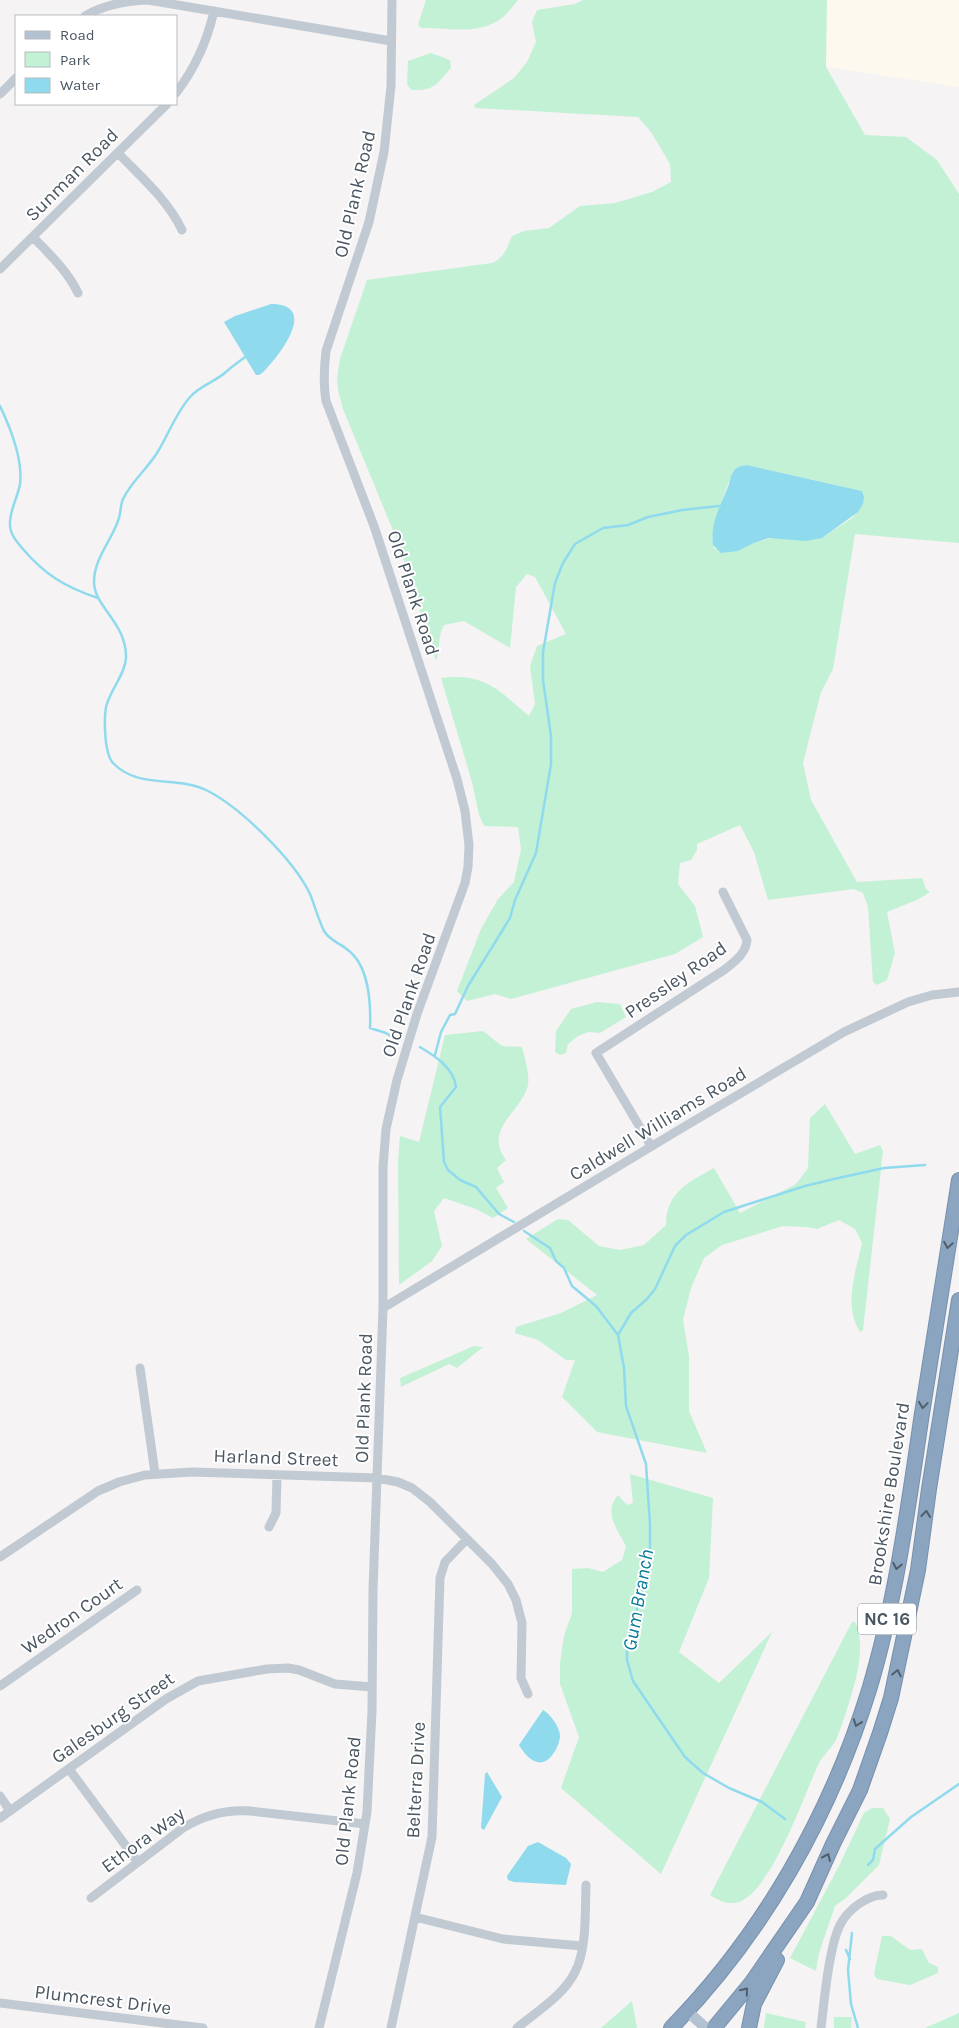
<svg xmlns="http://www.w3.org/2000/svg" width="959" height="2028" viewBox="0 0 959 2028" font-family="Karla,sans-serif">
<rect width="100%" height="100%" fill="#f5f3f3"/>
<path fill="#fdf9ef" d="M800 0H959V87L826 67Z"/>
<path fill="#c3f1d5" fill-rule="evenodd" d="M426 0H518C513 6 508 13 502 18 477 36 449 27 421 28L418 25Z
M583 0H827L826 67 865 135 906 137 937 160 959 194V543L855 534 833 669 821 692 803 763 811 800 857 882 922 878 926 889 930 892 919 899 887 912 895 953 887 980 877 985 873 982 868 907 863 893 854 889 768 900 754 852 740 825 697 844V850L691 860 680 863 678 884 695 906 703 937 675 954 511 999 495 994 467 1001 457 991 481 929 498 899 514 882 521 849 518 827 484 826 479 815 472 782 441 678C485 673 497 689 529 716L535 704 530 666 537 646 566 634 535 577 527 574 516 587 510 648 464 621 444 625C437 636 441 648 436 661L399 545 343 409 338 390 337 378 340 359 367 280 492 263C505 257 507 248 512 236L524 231 549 228 580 206 615 203 652 192 671 182 670 164 651 132 638 117 475 108 474 105 514 78 527 62 536 42 532 22 537 10 575 4ZM747 465 862 491 863 504 852 518 822 538 775 537 754 543 738 551 715 549C705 533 728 488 733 471Z
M431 53 450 60 451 68C436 84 436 91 411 90L407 84 408 61Z
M597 1002 620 1004 626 1017 600 1033 589 1032 578 1036 568 1044 566 1053 560 1055 555 1052 556 1031 571 1009Z
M483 1031 502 1046 522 1047C525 1059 531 1077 527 1089 517 1115 484 1130 506 1160L497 1168 504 1182 496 1188 508 1208 493 1218 476 1209 444 1198 434 1211 442 1246 432 1261 399 1285 398 1161 400 1136 419 1142 445 1035Z
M825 1104 855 1154 880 1145 883 1151 863 1330 860 1332C843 1305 856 1271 862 1243L855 1229 839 1220 817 1229 806 1227 783 1226 722 1245 704 1258 691 1288 683 1320 689 1356V1411L707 1453 597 1432 562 1397 575 1360H566L538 1340 515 1333 516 1327 561 1313 597 1295 526 1239 558 1219 568 1220 599 1246 620 1250 644 1245 666 1225C666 1192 689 1182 714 1168L740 1213 796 1184 808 1168 810 1118Z
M474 1346 483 1347 457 1368 449 1364 401 1387 400 1378Z
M630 1474 713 1498 709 1578 679 1652 719 1683 772 1632 661 1874 561 1788 579 1737 560 1684V1663L564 1636 572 1613V1569L588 1568 603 1572 622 1560 626 1546C617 1529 603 1512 618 1495L627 1505 633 1503Z
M852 1622H855C865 1642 858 1673 852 1693 847 1709 842 1726 836 1740 831 1749 822 1756 818 1765 804 1796 771 1891 739 1902 727 1905 720 1901 710 1895Z
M872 1808H883L890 1819 879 1865 846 1898 835 1906 819 1953 816 1971 790 1958 839 1866 864 1813Z
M882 1936H891L910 1950 922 1949 929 1963 938 1967V1973L910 1985 877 1979 874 1974Z
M632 2001 637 2028H601Z
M766 2013 806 2022 805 2028H764Z
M959 2013V2028H925Z
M834 2017H852L851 2028H834Z"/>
<path fill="#90daee" d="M271 304C314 304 287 344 273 361 268 366 265 372 259 375H256L224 322 235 316Z
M747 465 862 491 864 497 863 504 858 512 822 538 806 541 769 538 754 543 738 551 721 553 713 545C710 524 720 506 728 487 730 483 730 476 733 472 736 467 741 466 747 465Z
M543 1710C550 1714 560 1727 560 1736 560 1740 557 1748 555 1751 543 1771 529 1762 519 1745Z
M487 1772 502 1797 484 1830 481 1828 485 1774Z
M538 1842 566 1858 571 1864 566 1885 514 1882 508 1880 507 1876 528 1846Z"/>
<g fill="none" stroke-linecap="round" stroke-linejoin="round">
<path stroke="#90daee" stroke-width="2.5" d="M248 355C241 360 234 365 227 371 217 381 201 385 191 396 176 412 169 434 157 453 147 469 131 482 123 499 120 506 121 514 118 521 111 541 94 559 94 582 94 607 127 623 126 658 125 675 110 690 106 707 104 719 104 753 113 763 139 790 177 775 208 791 241 808 294 860 310 894 315 906 318 919 324 931 330 941 340 943 348 950 369 966 371 1004 370 1028L386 1033 398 1041
M0 406C10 427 23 460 20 484 18 497 9 511 10 525 10 534 17 542 22 548 45 575 65 587 98 598
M420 1047C435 1056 454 1068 456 1087L440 1107 444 1162 448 1170 460 1180 476 1187 499 1214 514 1222
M435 1055 441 1032 450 1015 455 1014 468 986 510 918 515 900 536 853 551 764V736L543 680V652L555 583 563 563 575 544 603 528 628 525 648 517 682 510 719 506
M524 1231 550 1248 556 1261 564 1268 572 1286 596 1306 618 1335 624 1368 626 1406 646 1464 650 1525V1547L648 1572 627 1642V1660L633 1681 685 1757 703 1773 729 1788 762 1802 785 1819
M618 1335 631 1313 647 1299 655 1289 675 1246 686 1235 724 1212 805 1186 834 1179 884 1168 925 1165
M868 1865 873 1860 875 1849 911 1817 959 1784
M852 1933 848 1970 851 2004 858 2028
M846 1950 850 1959"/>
<defs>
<path id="highway" d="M671 2028C763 1934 830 1816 869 1690 895 1604 908 1509 921 1420 933 1340 946 1260 959 1180
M714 2028 752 1982 807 1902 833 1844 860 1790 880 1733 891 1698 918 1570 929 1489 959 1300
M749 2028 754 2004 777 1960"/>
</defs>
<use href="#highway" stroke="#7690ad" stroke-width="16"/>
<path stroke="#c1cad2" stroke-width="9" d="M85 16C103 5 126 1 148 0L391 41
M176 93C196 67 207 42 214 11
M0 94 16 78
M118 153C141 177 167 199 182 230
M33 237C50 255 67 270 78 293
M0 269 167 104
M651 1146 596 1053 724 970C734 962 746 954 747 940L723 892
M383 1308 682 1128 844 1032 908 1002 932 995 959 992
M140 1368 155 1473
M269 1527 276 1513 277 1475
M0 1557 98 1491 119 1482 145 1475 192 1472 377 1478 398 1482 412 1488 430 1502 492 1564 508 1584 516 1600 522 1623 521 1678 528 1694
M0 1686 137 1590
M69 1769 137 1861
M0 1796 10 1811
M0 1818 166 1699 198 1681 267 1669 288 1668 299 1670 335 1684 372 1687
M91 1898 183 1828C204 1815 225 1809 250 1811L365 1824
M415 1917 503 1939 582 1946
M0 2003 203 2028
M319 2028 357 1873 367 1812 372 1711 373 1590 383 1308V1167L386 1129 397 1080 417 1014 465 883 468 867 469 845 465 811 457 779 374 526 326 401C323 384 324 368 326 351L369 222 384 152 391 86 392 0
M391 2028 432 1837 440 1578 445 1562 467 1539
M517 2028C536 2012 564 1995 575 1972 587 1950 585 1910 586 1885
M821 2028C824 2002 829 1947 840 1925 847 1911 866 1895 883 1895"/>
<path stroke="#b3c2d1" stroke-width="11" d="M687 2011 706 2028"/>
<use href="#highway" stroke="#8ba5c1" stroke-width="14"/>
</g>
<defs><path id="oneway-chevron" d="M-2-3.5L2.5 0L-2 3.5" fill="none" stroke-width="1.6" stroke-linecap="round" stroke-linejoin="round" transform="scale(1.25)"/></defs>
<g stroke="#505e6b">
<use href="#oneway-chevron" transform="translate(948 1245) rotate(99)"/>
<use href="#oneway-chevron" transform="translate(923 1405) rotate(98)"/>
<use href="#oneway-chevron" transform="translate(926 1514) rotate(-84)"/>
<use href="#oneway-chevron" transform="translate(897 1566) rotate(101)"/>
<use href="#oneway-chevron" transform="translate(897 1673) rotate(-78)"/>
<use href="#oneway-chevron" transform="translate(857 1723) rotate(110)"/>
<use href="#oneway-chevron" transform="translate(827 1857) rotate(-66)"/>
<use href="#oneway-chevron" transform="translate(745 1991) rotate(-51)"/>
</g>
<g text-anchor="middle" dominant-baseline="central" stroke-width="4" stroke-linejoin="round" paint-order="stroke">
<rect fill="#fff" stroke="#808990" stroke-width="1" x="858" y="1603.5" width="58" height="31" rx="4"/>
<g font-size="18" font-weight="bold" fill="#4a5661">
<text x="887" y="1619">NC 16</text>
</g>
<g font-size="19" fill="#4a5661" stroke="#fff">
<text transform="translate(72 175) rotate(-45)">Sunman Road</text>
<text transform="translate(355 194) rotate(-77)">Old Plank Road</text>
<text transform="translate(413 593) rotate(72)">Old Plank Road</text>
<text transform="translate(676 980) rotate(-35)">Pressley Road</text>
<text transform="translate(409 995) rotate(-71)">Old Plank Road</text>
<text transform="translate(658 1124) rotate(-31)">Caldwell Williams Road</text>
<text transform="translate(364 1398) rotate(-88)">Old Plank Road</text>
<text transform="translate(276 1458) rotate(2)">Harland Street</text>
<text transform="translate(889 1494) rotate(-81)">Brookshire Boulevard</text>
<text transform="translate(72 1616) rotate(-35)">Wedron Court</text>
<text transform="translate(113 1718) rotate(-35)">Galesburg Street</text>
<text transform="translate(416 1780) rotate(-87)">Belterra Drive</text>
<text transform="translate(348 1801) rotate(-84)">Old Plank Road</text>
<text transform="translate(143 1840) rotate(-36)">Ethora Way</text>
<text transform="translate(103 2000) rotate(7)">Plumcrest Drive</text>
</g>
<g font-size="20" font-style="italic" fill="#0c7c9b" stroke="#fff">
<text transform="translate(638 1600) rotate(-80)">Gum Branch</text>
</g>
</g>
<rect x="15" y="15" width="162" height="90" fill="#ffffff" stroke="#b7bbc0"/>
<rect x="25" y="31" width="25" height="8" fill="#b3c2d1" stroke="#b7bbc0"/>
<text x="60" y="40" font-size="15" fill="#4a5661">Road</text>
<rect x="25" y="52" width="25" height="15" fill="#c3f1d5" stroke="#b7bbc0"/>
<text x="60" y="65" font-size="15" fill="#4a5661">Park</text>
<rect x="25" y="78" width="25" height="15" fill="#90daee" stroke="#b7bbc0"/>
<text x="60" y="90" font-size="15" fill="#4a5661">Water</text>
</svg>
